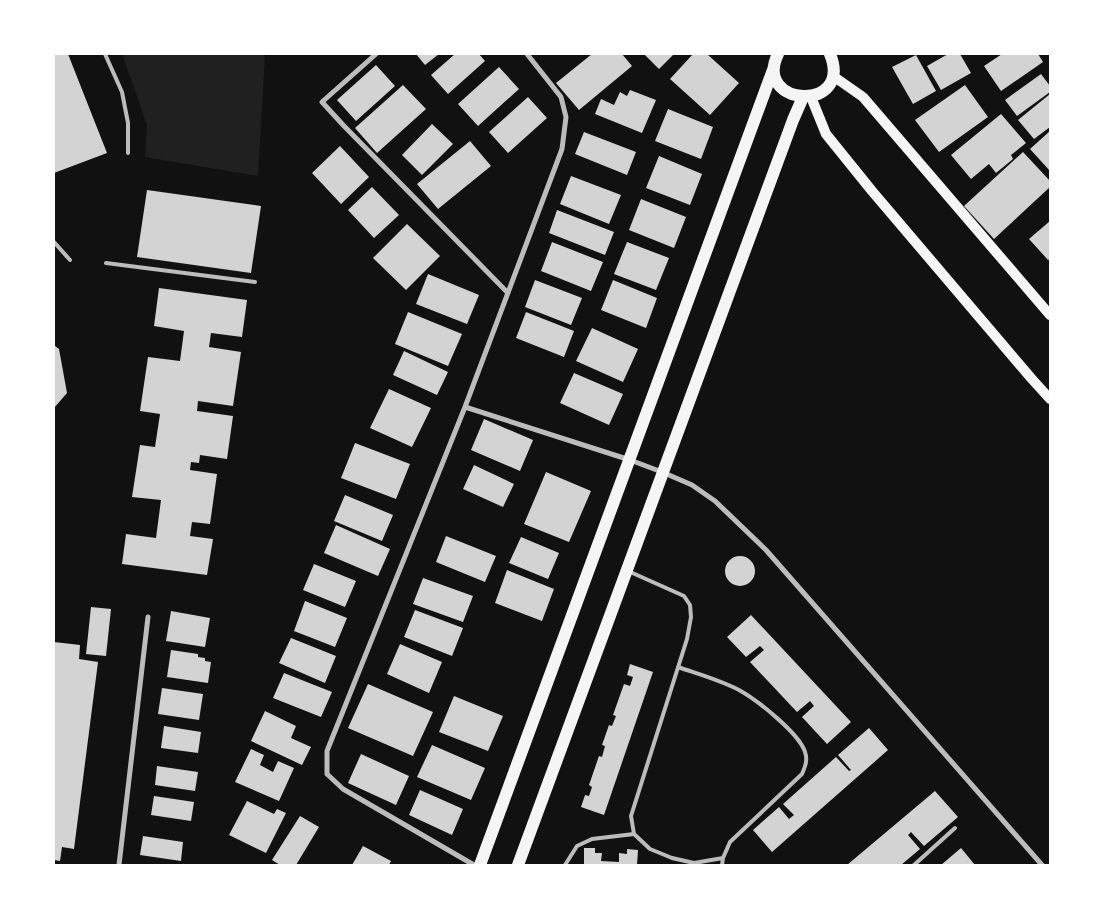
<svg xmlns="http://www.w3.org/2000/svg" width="1104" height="919" viewBox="0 0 1104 919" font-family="'Noto Sans',sans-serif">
<rect width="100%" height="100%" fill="#111"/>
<path fill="#202020" d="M122 54H265L258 176 145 157 147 125Z"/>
<path fill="#d3d3d3" d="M54 54H68L107 153 54 173Z
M416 54H439L425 65Z
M455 54H479L485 61 448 94 431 75Z
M592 54H622L632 66 579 110 556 83Z
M644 54H674L659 69Z
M693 54H707L739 83 710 115 670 79Z
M948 54H960L971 73 941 90 927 66Z
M1002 54H1038L1043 62 1001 91 984 66Z
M916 55 936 91 913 104 892 67Z
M376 65 395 86 356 121 337 100Z
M499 67 519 89 478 126 458 104Z
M1041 74 1050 86V92L1017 116 1005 100Z
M403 85 426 109 377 153 355 128Z
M965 85 988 117 939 152 915 120Z
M630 90 656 100 642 133 595 114 601 99 614 105 620 92 627 96Z
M1050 94V127L1034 139 1018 120Z
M528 97 547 118 508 153 489 132Z
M668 109 713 127 701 159 655 141Z
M1001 114 1026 143 1011 155 1013 159 996 173 989 164 971 179 951 155Z
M432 124 453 144 422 175 402 155Z
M1050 131V171L1030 149Z
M584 132 636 152 627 175 575 154Z
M470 141 491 166 438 209 417 184Z
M340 146 369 177 341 204 312 173Z
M1023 152 1050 181V187L994 239 964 206Z
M659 156 702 174 690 205 646 188Z
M571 176 621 195 609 224 560 204Z
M372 187 399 215 374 238 348 210Z
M147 190 261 206 251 273 137 257Z
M641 199 686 217 674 248 629 230Z
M557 210 614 232 605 255 549 233Z
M1050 221V259L1048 260 1029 239Z
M407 224 440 256 406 290 373 258Z
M552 242 603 262 591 291 541 271Z
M627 242 669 258 656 290 614 274Z
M428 274 479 295 467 324 416 304Z
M535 280 582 298 571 325 525 307Z
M613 280 657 298 646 328 601 310Z
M159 288 247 300 242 337 211 333 209 347 241 352 233 406 198 401 197 411 233 416 227 459 200 455 199 463 191 462 190 470 217 474 210 524 192 522 190 536 213 539 207 575 122 564 126 534 156 538 161 500 132 497 140 445 155 447 160 414 140 411 148 357 180 361 184 331 154 326Z
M408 312 462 334 448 366 395 344Z
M526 312 574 331 564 357 516 338Z
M592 328 638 349 623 382 576 361Z
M54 345 59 349 67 393 54 408Z
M404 351 448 372 437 395 393 375Z
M574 373 623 394 609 425 560 403Z
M389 389 431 408 412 447 370 428Z
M484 419 533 440 520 471 471 450Z
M355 443 410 464 396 499 341 478Z
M474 465 514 484 503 507 463 489Z
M546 472 591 491 569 542 524 524Z
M345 495 393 515 382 541 334 521Z
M336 525 390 549 378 576 324 553Z
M446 536 496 556 485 582 436 562Z
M521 537 559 553 548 579 509 563Z
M725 571a15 15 0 1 1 30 0a15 15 0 1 1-30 0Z
M314 564 356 581 345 607 303 590Z
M507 570 554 589 542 621 495 603Z
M423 578 473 596 463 622 413 604Z
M305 601 347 618 335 647 294 631Z
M91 607 111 609 106 656 86 654Z
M415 610 463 628 452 656 404 637Z
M171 611 210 618 205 647 166 641Z
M751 615 851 722 827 744 802 717 814 706 810 701 797 712 750 662 764 650 760 646 746 657 727 637Z
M291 638 336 656 325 683 279 663Z
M54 642 80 645 79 659 98 662 74 849 62 847 60 861 54 860Z
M400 644 442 662 429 693 387 674Z
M171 650 198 654V657L205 658V661L211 662 208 683 167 677Z
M630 664 653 672 604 815 581 807 585 795 589 796 592 787 589 785 599 756 602 757 605 746 602 745 609 725 612 726 616 716 613 715 624 684 630 686 633 677 627 675Z
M284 673 332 692 321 717 273 698Z
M368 684 433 712 413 756 348 728Z
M162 688 203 694 199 720 158 714Z
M454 696 503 716 488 751 439 732Z
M265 711 296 726 291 738 311 747 302 765 251 741Z
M164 726 201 732 198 753 161 748Z
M869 728 888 750 772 852 753 830 779 807 789 819 794 815 783 804 836 757 849 771 851 770 838 755Z
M432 745 485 768 471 800 417 777Z
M251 749 264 755 260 765 273 772 278 761 294 768 279 801 235 782Z
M361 754 409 776 396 805 348 783Z
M157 766 198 772 195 791 155 785Z
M420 790 463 809 452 835 409 815Z
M935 791 958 817 924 846 911 832 908 835 920 849 901 865H847Z
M154 796 194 802 191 821 151 815Z
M247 801 274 814 277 809 286 813 266 853 229 835Z
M300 816 319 827 296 865H280L272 860Z
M143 836 183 842 181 861 140 855Z
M363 846 391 861 389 865H352Z
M584 848H595V853H602L601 861 619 862V853L627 854V849L638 850 637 865H584Z
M961 848 975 865H941Z"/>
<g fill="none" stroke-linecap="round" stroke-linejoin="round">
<path stroke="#bcbcbc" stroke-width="4" d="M105 54 122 92 128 123V153
M54 242 70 260
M106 263 255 282
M628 571 684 596 690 605 691 617 687 639 631 816 634 834 650 849 672 858 694 863 723 858
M678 667C698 674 720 680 739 690 757 700 799 733 805 752 808 760 805 767 802 774L730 842 723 858 722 865
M565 865 577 846 592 839 634 834
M914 865 955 828"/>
<path stroke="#bcbcbc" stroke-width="5" d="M376 54 322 102 344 126 508 293
M465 407 630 460 662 472 692 485 715 501 766 550 1042 865
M119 865 148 617
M474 865 343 789 327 774V751L465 407 562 149 566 117 561 97 527 54"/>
<path stroke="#f5f5f5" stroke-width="10" d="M833 76 863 97 1050 315
M811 97 826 134 872 191 1031 378 1050 399"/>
<path stroke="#f5f5f5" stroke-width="12" d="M778 54C752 107 854 113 830 54
M480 865 774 67
M518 865 793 120 803 97"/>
</g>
<rect width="1104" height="919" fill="none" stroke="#ffffff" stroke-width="110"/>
</svg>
